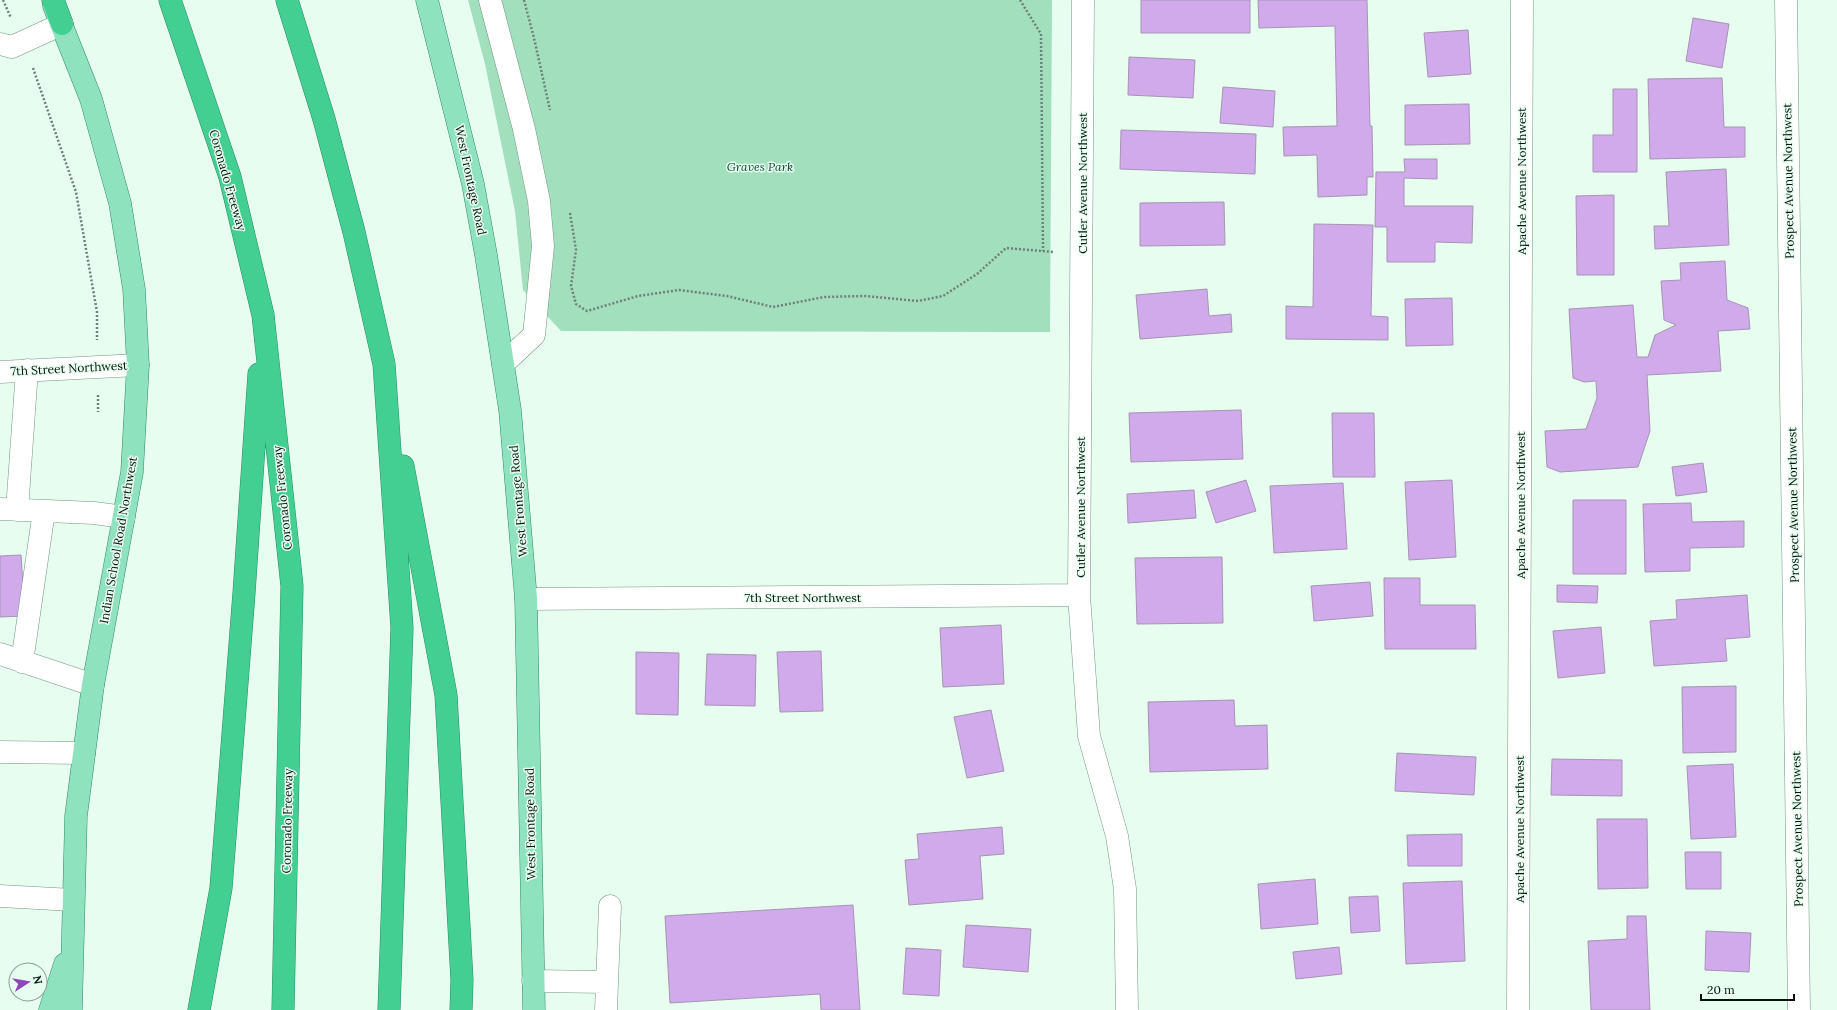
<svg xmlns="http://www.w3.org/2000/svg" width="1837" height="1010" viewBox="0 0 1837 1010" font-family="Lora,serif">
<rect width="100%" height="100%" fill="#e7fdf0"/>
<path fill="#a2dfbd" d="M468 0H1052L1050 332 561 331 523 290 515 211 485 64Z"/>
<path fill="#d0aaea" stroke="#a694b3" d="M1141 0H1250V33H1141Z
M1258 0H1367L1370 126H1372L1373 177H1367V195L1318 197 1317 155 1284 156 1283 127 1337 126 1335 26 1259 28Z
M1693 18 1729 24 1722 68 1686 61Z
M1468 30 1471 74 1428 77 1424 33Z
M1129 57 1195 60 1193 98 1128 95Z
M1722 78 1724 127H1745V157L1650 159 1648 79Z
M1223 87 1275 91 1273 127 1220 123Z
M1613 89H1637V172H1593V135H1613Z
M1469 104 1470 144 1405 145V105Z
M1121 130 1256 134 1255 174 1120 169Z
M1404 159H1437V179L1404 178V206H1473L1472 243 1435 242V262H1387V227H1375L1376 172H1405Z
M1726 169 1729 245 1655 249 1654 226H1669L1666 172Z
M1614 195V275H1577L1576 196Z
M1224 202 1225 245 1140 246V203Z
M1314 224 1373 225 1371 316 1388 317V340L1286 339V306L1313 307Z
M1725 261 1727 300 1748 308 1750 329 1718 331 1721 371 1647 375 1650 431 1638 467 1560 472 1547 467 1545 431 1586 429 1597 398 1596 381 1584 382 1573 378 1569 309 1633 305 1637 357H1648L1655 335 1676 325 1664 320 1661 281 1681 280 1680 263Z
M1207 289 1209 316 1231 314 1232 332 1140 339 1136 295Z
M1452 298 1453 345 1406 346 1405 299Z
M1241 410 1243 459 1131 462 1129 413Z
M1332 413H1374L1375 477H1333Z
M1703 463 1707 492 1676 496 1672 467Z
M1246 480 1256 511 1216 523 1206 492Z
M1452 480 1456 557 1409 560 1405 482Z
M1343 483 1347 549 1274 553 1270 486Z
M1194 490 1196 518 1128 523 1127 494Z
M1573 500H1626V574H1573Z
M1691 503 1692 522 1744 521V547L1690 548V571L1645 572 1643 504Z
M21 555 25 616 0 617V556Z
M1222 557 1223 623 1137 624 1135 558Z
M1384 578H1420V605H1475L1476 649H1385Z
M1370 582 1373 616 1314 621 1311 586Z
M1557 585 1598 586 1597 603 1557 602Z
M1747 595 1750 637 1725 639 1727 661 1654 666 1650 621 1677 619 1676 600Z
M1001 625 1004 684 943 687 940 628Z
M1601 627 1605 673 1558 678 1553 631Z
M821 651 823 711 780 712 777 652Z
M636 652 679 653 678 715 636 714Z
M707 654 756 655 755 706 705 705Z
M1736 686V752L1683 753 1682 687Z
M1234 700 1235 726 1267 725 1268 769 1150 772 1148 702Z
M991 710 1004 771 967 778 954 717Z
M1397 753 1476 757 1474 795 1395 791Z
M1552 759 1622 760V796L1551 795Z
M1733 764 1736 837 1691 839 1687 766Z
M1597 819H1647L1648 888 1598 889Z
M1002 827 1004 854 980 856 983 899 909 905 905 860 919 859 917 834Z
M1462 834V866H1408L1407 835Z
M1685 852H1721V889H1686Z
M1315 879 1318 924 1261 929 1258 884Z
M1462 881 1465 961 1406 964 1403 883Z
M1378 896 1380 931 1351 933 1349 897Z
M853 905 860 1010H821L820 994 670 1003 665 916Z
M1627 916H1646L1650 1010H1591L1588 941 1627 939Z
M966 925 1031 929 1028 972 963 967Z
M1706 931 1751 933 1749 972 1705 970Z
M1339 947 1342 974 1296 979 1293 952Z
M906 948 941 950 939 996 903 994Z"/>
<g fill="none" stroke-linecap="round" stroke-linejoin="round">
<defs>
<path id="minor" d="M490 0 524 129 539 201 543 246 534 335 503 364
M1083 0 1079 595 1089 736 1117 836 1125 889 1127 1010
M1786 0 1799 1010
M0 44 12 47 62 24
M0 372 138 365
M0 509 94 513 124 517
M17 510 27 370
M526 599 1079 595
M0 654 93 685
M22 662 44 511
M0 752 84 753
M0 896 73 900
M533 981 606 982
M606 1010 610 906
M1518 1010 1522 0"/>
<path id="major" d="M427 0 473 184 486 255 510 410 526 599 534 1010
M54 6 91 99 120 203 134 289 138 365 132 472 93 685 76 816 71 1010
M50 1010 65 964"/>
<path id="highway" d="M53 0 62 24
M170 0 230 177 263 315 292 586 283 1010
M287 0 324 119 354 232 384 364 402 628 389 1010
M403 466 446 695 462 980 461 1010
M199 1010 221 888 244 593 259 374"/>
</defs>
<use href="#minor" stroke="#729682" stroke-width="23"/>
<use href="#major" stroke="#2d8d62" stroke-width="23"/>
<use href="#highway" stroke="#2d8d62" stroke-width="23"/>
<path stroke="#6f8076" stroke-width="2.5" stroke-dasharray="2 2" stroke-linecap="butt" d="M3 0 11 18
M524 0 534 38 550 110
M1020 0 1041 34 1043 251
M33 68 76 192 97 312V340
M570 213 576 250 571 286 576 304 587 311 638 296 679 290 727 296 773 307 824 297 865 296 918 301 943 296 977 274 1006 248 1054 252
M98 395V412"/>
<use href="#minor" stroke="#fff" stroke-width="22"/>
<use href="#major" stroke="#8ee2bd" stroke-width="22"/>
<use href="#highway" stroke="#42cf91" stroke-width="22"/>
</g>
<g text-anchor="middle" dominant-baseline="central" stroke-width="3" stroke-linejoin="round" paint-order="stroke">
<g font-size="12" font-style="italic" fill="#0b4b30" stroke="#e7fdf0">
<text x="760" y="166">Graves Park</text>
</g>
<g font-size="12" fill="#05120b" stroke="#e7fdf0">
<text transform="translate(228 180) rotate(74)">Coronado Freeway</text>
<text transform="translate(471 180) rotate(78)">West Frontage Road</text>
<text transform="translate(1521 181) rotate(-90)">Apache Avenue Northwest</text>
<text transform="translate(1788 181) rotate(-91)">Prospect Avenue Northwest</text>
<text transform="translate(1082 183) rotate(-90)">Cutler Avenue Northwest</text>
<text transform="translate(69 368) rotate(-3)">7th Street Northwest</text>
<text transform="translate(282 498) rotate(-96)">Coronado Freeway</text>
<text transform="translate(518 501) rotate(-95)">West Frontage Road</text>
<text transform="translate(1520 505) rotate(-90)">Apache Avenue Northwest</text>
<text transform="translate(1793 505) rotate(-91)">Prospect Avenue Northwest</text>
<text transform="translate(1080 507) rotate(-90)">Cutler Avenue Northwest</text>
<text transform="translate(118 540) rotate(-80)">Indian School Road Northwest</text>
<text x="803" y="597">7th Street Northwest</text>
<text transform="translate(287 821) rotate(-89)">Coronado Freeway</text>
<text transform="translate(530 824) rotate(-91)">West Frontage Road</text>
<text transform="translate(1519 829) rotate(-90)">Apache Avenue Northwest</text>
<text transform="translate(1797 829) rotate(-91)">Prospect Avenue Northwest</text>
</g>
</g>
<g transform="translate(28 982) rotate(78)"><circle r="19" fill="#e7fdf0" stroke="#8d9f94"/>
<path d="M0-3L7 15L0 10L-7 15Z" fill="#8e46b8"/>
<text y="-6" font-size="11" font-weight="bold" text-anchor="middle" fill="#05120b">N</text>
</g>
<path d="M1701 994v6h93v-6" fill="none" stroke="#05120b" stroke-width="2"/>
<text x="1707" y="994" font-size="12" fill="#05120b" stroke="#e7fdf0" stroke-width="3" paint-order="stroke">20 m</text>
</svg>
